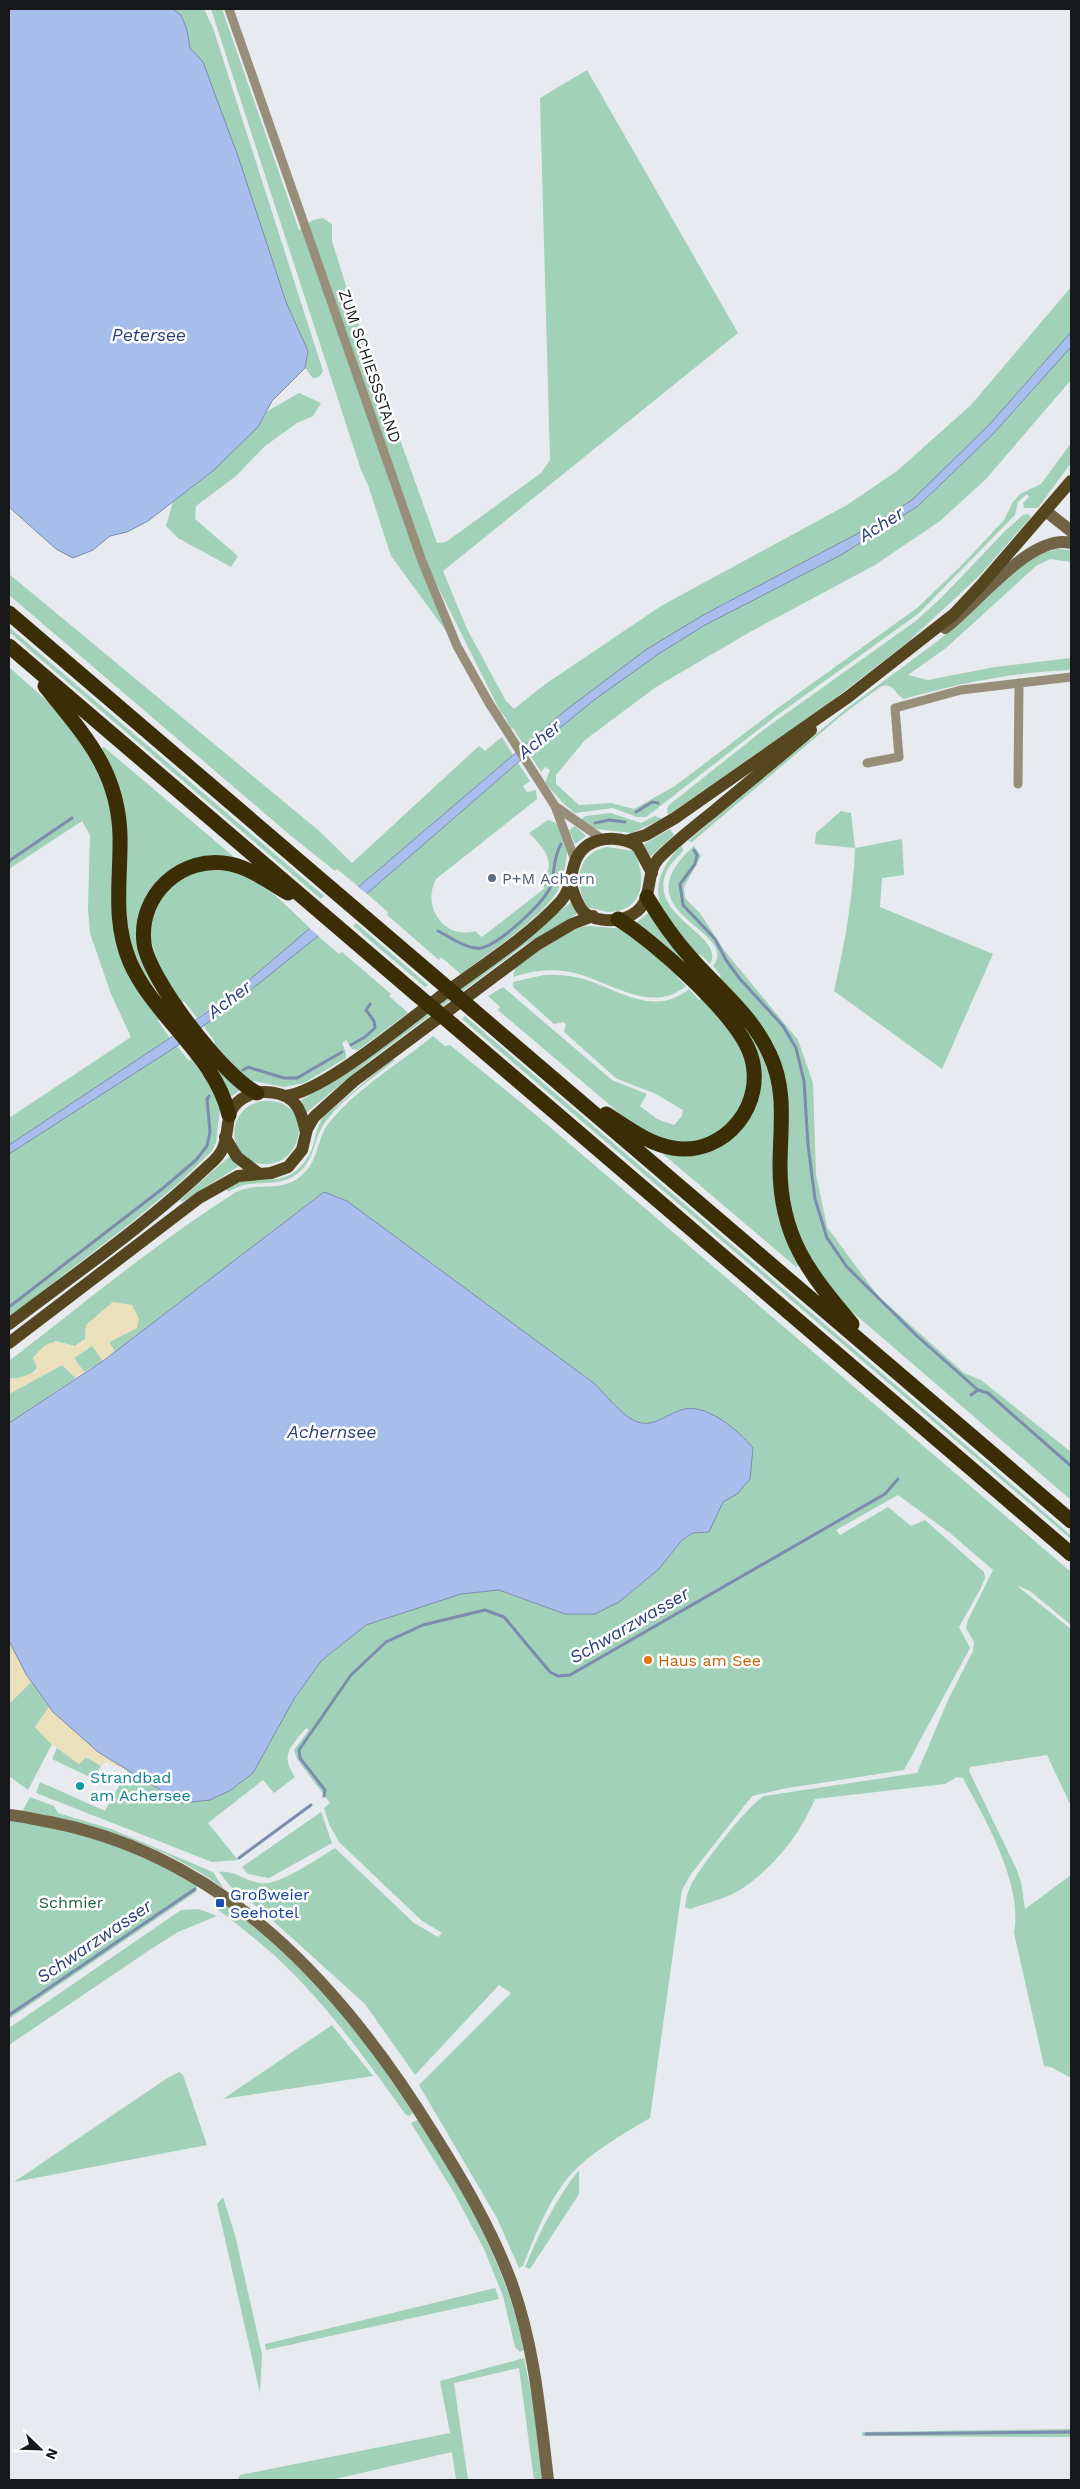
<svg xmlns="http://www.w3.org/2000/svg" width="1080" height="2489" viewBox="0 0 1080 2489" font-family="'Work Sans',sans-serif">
<rect width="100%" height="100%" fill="#e7eaee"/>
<path fill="#a1d1b8" d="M173 9H204L213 28 323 371 319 377 313 378 305 368 308 351 286 302 203 62C199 58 194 54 191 49 182 34 192 23 173 9Z
M211 9H222L299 230 313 220 323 218 332 224V241L353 308 437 543 446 542 541 473 550 460 540 98 587 70 738 333 443 571 467 629 506 701 514 709 544 685 661 606 847 505 897 471 971 405 1071 287V380L986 479 940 521 875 565 750 632 656 687 585 740 556 775V784L579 805 611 803 634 809 675 786 778 708 917 608 960 567 1004 520 1013 502 1020 494 1041 484 1071 443V463L1038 508H1024L1023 503 1029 497 1027 494 1018 502 1015 515 918 614 776 716 646 817H637L613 808 575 813 564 804 545 783 550 770 545 767 541 772 513 728 511 729 505 717 500 711 430 571 398 479 389 481 446 631 391 556 368 485 361 470Z
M299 393 321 403 313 416 297 423 265 446 236 476 196 506 195 519 238 556 231 567 178 538 166 526 173 502 214 470 258 427 266 412Z
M1023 515 1028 514 1031 517 980 575 909 641 829 703 668 815 667 809 669 805 766 728 917 620 943 596 1005 531Z
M1058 549 1071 550V562L1050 559 1036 566 946 648 908 675 928 680 995 667 1071 658V670C1014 672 959 683 904 699 894 694 894 681 880 687L842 715 692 842 688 841 846 709 939 640 1012 573 1038 554Z
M9 574 318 830 352 863 479 746 485 751 502 737 513 755 359 887 337 869 335 871 290 835 9 595Z
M9 627 31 646 324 896 321 899 31 651 9 632Z
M9 667 56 709 87 745 114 812 113 904 160 1019 158 1021 170 1038 9 1145V1118L131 1037 111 994 90 933 88 909 90 835 82 821 9 869Z
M104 747 234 857 231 860 191 862 141 916 175 1016 141 969 127 935 101 749Z
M518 763 530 781 523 786 527 792 536 790 537 799 436 879C421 907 445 940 475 931L482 937 545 888 541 883C558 863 544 848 529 833L548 820 556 823C560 830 566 839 567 847 568 857 562 884 557 892 541 918 487 954 461 974L441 957 439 960 387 915 388 912 366 893Z
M841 811 851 813 855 848 902 839 904 875 882 878 880 907 993 954 942 1069 834 991C845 943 853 897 855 848L815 844 816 833Z
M611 813 641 823 655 816 662 819 632 833 596 829 581 820 585 816Z
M575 826 586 836 575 844 569 830Z
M670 829 674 835 650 857 643 845Z
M682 845 683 851C677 858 669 865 666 873 648 917 727 936 710 964L700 954 698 956 662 910C652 883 663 864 682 845Z
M694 846 701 856 684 887 685 898 700 913 724 950 798 1040 813 1083 816 1174 827 1227 878 1296 964 1373 981 1380 1071 1452V1500L850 1310 808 1260 786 1200 784 1078 719 979 721 976 713 966C742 929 617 915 694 846Z
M607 847 634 851C646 875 646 910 611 912 603 912 596 908 588 908 573 885 576 853 607 847Z
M199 869 239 872 275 895 311 929 267 966 197 1018 184 1001 181 1003 161 976 148 929 165 889Z
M571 902 577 914 523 946 365 1064 306 1113 301 1100 333 1082 521 943Z
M648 913H649L696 973 636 923Z
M356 923 428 985 425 987 353 926Z
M591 926 623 929 679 975 677 977 686 986C651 1016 607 979 570 972 551 968 531 971 513 977L515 968C532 956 570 925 591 926Z
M318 936 339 954 342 952 391 994 389 996 408 1013 358 1050 352 1049 346 1040 342 1043 346 1052V1058L304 1083 284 1087 247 1080 214 1043 215 1042 203 1025Z
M544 975C560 974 575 976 590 981 623 993 656 1016 689 989L699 1000 701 998 740 1042 750 1075 736 1119 702 1142H667L631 1123 498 1010 500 1007 488 996 503 987 612 1080 647 1094 640 1106 657 1119 674 1125 682 1116 683 1110 654 1093 617 1079 564 1032 566 1024 563 1022 554 1024 514 988 513 982Z
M735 1015 755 1040 771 1073 800 1264 796 1267 663 1154 664 1151 688 1154 755 1104Z
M465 1016 1059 1525 1071 1536V1539L462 1019Z
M433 1036 445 1046 450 1045 524 1105 1071 1572V1625L1030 1591 1016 1585 1071 1629V1806L1047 1755 970 1767 969 1771 1016 1868 1021 1882 1025 1909 1071 1875V2078L1051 2067 1044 2066 1014 1933C1023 1884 986 1821 963 1778L957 1777 945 1784 815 1799C800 1834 775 1866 743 1888 728 1898 707 1903 690 1909L685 1907C686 1900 687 1892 691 1885 701 1866 747 1806 764 1796L917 1773 949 1698 973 1651 974 1642 966 1628 968 1620 993 1570 950 1533 898 1495 836 1530 840 1535 888 1507 911 1526 925 1520 984 1572 985 1578 981 1588 959 1627 970 1648 904 1770 782 1789 752 1796 691 1874 682 1890 680 1903 650 2118C626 2132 600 2147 579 2166 551 2192 537 2231 523 2266L519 2268 497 2218 419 2085 511 1993 499 1985 415 2075 365 2004 261 1910 230 1886 219 1872C235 1870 245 1881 260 1883 278 1887 318 1858 335 1848L414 1923 438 1937 442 1933 421 1920 339 1842 329 1824 324 1808 330 1803 297 1759 294 1750 309 1730 306 1728C292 1746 279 1754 295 1777L274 1793 263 1780 208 1823 238 1860 212 1862 36 1793 40 1782 105 1811 128 1770 169 1795 294 1699 321 1661 366 1625 461 1594 499 1590 565 1614 619 1602 659 1569 682 1540 693 1533 709 1532 723 1502 737 1494 683 1409C673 1414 658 1425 647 1424 626 1423 609 1398 595 1384L347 1201 324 1192 115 1352 109 1342 137 1328 113 1302 86 1325 85 1339 75 1346 55 1341C44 1360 34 1382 9 1378V1361C83 1304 155 1244 233 1194 254 1180 280 1194 301 1176 320 1160 316 1139 329 1123 357 1088 399 1064 433 1036Z
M201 1045 240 1090 232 1096H230Z
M177 1046 189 1061 191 1059 210 1085 220 1109 216 1143 212 1151 179 1183 132 1222 9 1317V1154Z
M392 1059 395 1060C372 1079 344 1097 326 1121 313 1137 316 1160 297 1174 282 1185 267 1182 249 1184 242 1185 235 1188 228 1192L226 1189C232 1186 237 1182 244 1181 270 1177 287 1186 306 1160 316 1147 314 1131 323 1117Z
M263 1101C313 1097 306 1161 269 1164 228 1168 220 1108 263 1101Z
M230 1156 239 1166 182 1202 180 1200Z
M92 1345 103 1361 84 1372 74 1358Z
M62 1365 76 1378 9 1423V1394Z
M31 1682 49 1707 35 1727 52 1744 28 1790 9 1776V1704Z
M57 1748 79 1764 86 1757 101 1766 94 1779 52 1759Z
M30 1797 54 1806 58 1813 111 1829 213 1872 224 1889C170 1847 89 1822 22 1812Z
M321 1812 332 1843 269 1878 248 1874 242 1867Z
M9 1820 32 1823 103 1840 187 1877 197 1886 196 1892 9 2019Z
M219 1900C248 1922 276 1943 301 1969 344 2011 380 2063 413 2113L409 2116 406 2115C366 2059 325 2002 274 1955 255 1938 235 1923 215 1907L214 1904Z
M199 1909 217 1916 178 1932 151 1949 9 2045V2028L181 1910Z
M332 2025 373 2076 223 2099Z
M179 2072 183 2075 207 2145 14 2182 166 2079Z
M417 2120 422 2123C466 2198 506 2263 524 2350L520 2352 515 2347 503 2296 484 2249 453 2191 411 2123Z
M579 2170V2194L530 2269 525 2267C540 2232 555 2200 579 2170Z
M223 2197 235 2235 262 2354 260 2393 217 2204Z
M495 2288 499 2299 266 2350 265 2344Z
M524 2358 534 2408 542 2480H534L519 2368 454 2383 468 2480H456L452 2452 331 2480H238L240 2475 450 2433 440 2381Z
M1071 2429V2437L862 2436V2432Z"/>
<path fill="#eae0bb" d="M113 1302 132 1305 139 1319 137 1328 109 1342 115 1352 103 1361 92 1346 74 1358 84 1372 76 1378 62 1365 9 1394V1378L16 1379 38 1371 33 1358C48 1339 52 1340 75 1346L85 1339 86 1325Z
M9 1641 31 1682 9 1704Z
M49 1707 98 1752 128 1770 106 1762 101 1766 86 1757 79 1764 48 1741 35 1727Z"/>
<path fill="#a7bdeb" stroke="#7c8cac" d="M9 9H173L181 15 187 30 190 48 203 62 239 159 286 302 308 351 305 368 272 401 258 427 214 470 148 521 127 532 110 536 93 550 73 558 56 549 9 507Z
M1071 332V347L993 434 918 506 841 555 705 625 660 653 594 700 529 753 318 936 257 985 177 1046 9 1154V1145L170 1038 235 992 566 710 647 649 705 614 855 535 912 500 989 425Z
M324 1192 347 1201 595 1384C607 1396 619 1413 635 1421 652 1429 665 1415 681 1410 705 1401 739 1431 753 1448L750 1479 737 1494 723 1502 709 1532 693 1533 682 1540 659 1569 619 1602 595 1614H565L499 1590 461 1594 366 1625 321 1661 294 1699 253 1773 231 1790 210 1800 182 1803 98 1752 53 1712 26 1674 9 1641V1423L103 1361Z"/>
<path fill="#e7eaee" d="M357 886 368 895 320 937 309 928Z"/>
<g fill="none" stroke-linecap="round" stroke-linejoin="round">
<path stroke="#7c8cac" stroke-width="3" d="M636 812 652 802 658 803
M595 823 609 820 625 822
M694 850 697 855 695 864 680 884 683 905 715 939 726 960 740 979 783 1026 796 1048 804 1081 808 1145 815 1199 827 1238 847 1267 917 1336 978 1390
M9 861 72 818
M438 931C450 937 468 950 481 948 498 945 546 902 551 885 555 871 553 857 561 844
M351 1045 365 1037 375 1028 374 1021 366 1010 370 1004
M243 1070 248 1067 284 1078H297L342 1052
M9 1307 162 1189 196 1160 207 1146 210 1132 207 1099 209 1096
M971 1395 978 1390 988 1393 1071 1466
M324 1796 325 1790 300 1758 299 1750 351 1675 386 1642 423 1625 485 1610 504 1617 550 1672 558 1676 570 1675 885 1494 898 1479
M239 1858 311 1805
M9 2015 195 1889
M866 2434 1071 2432"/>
<path stroke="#988f7a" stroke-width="9" d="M229 9 422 561 457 646 489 703 555 806 575 860
M867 763 899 757 895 708 961 690 1071 677
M1018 784 1019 683
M555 806 602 839"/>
<path stroke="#716446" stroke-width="12" d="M1047 512 1071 531
M945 628C977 604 1031 533 1071 543
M9 1815C23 1816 36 1820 50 1822 225 1856 343 1987 433 2133 462 2179 489 2225 509 2276 534 2341 540 2412 548 2480"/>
<path stroke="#56461f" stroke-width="12" d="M626 841 646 835 675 818 848 697 954 614 983 583 1071 481
M570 882C573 891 576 902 582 910 590 921 613 922 625 918 658 906 642 877 659 858 676 841 695 826 714 811 746 784 779 758 811 730
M285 1096C323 1092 403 1024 437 999 478 968 526 939 561 901 576 884 567 859 588 845 603 836 625 837 638 847L652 873
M225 1137 237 1157 258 1173
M9 1324C76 1273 147 1224 208 1166 214 1161 220 1155 223 1148 231 1129 222 1108 247 1096 261 1089 286 1091 296 1105 302 1112 304 1124 306 1133
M9 1343 199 1198 238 1176 271 1173 288 1167 302 1150 307 1129 314 1117 354 1081 538 944 572 924 593 916"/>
<path stroke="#3b2e07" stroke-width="15" d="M9 613 437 979
M9 646 416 994
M45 686C83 734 118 769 120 835 121 879 112 920 130 962 154 1017 215 1055 229 1115
M647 897C660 919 674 939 691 958 718 989 753 1016 770 1055 787 1091 780 1128 780 1167 780 1237 809 1273 852 1324
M473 1010 1071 1521
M453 1025 1071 1554
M257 1093C225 1078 148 979 144 943 138 895 182 854 230 864 251 868 270 883 288 893
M606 1114C627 1127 648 1144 673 1148 726 1157 768 1102 750 1053 736 1014 654 941 618 919"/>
<path stroke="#3b2e07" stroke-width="15" d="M437 979 473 1010
M416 994 453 1025"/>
</g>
<circle fill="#5c6f8a" stroke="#fff" stroke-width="2" cx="492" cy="878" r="5"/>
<circle fill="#e8710a" stroke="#fff" stroke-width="2" cx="648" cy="1660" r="5"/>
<circle fill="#0f9aa8" stroke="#fff" stroke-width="2" cx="80" cy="1786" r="5"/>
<rect fill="#1a4fb4" stroke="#fff" stroke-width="2" x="215" y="1898" width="10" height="10" rx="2.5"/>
<g text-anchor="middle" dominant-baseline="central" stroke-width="5" stroke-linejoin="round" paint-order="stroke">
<g font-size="16" fill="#161819" stroke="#fff">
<text transform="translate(370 366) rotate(71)">ZUM SCHIESSSTAND</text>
</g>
<g font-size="16" fill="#4e5e75" stroke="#fff" text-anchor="start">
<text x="502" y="878">P+M Achern</text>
</g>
<g font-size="16" fill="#c56008" stroke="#fff" text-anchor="start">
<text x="658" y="1660">Haus am See</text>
</g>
<g font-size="16" fill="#0d838f" stroke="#fff" text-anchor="start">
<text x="90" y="1777">Strandbad<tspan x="90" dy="18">am Achersee</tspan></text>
</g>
<g font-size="16" fill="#164399" stroke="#fff" text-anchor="start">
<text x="230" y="1894">Großweier<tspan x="230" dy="18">Seehotel</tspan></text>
</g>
<g font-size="16" fill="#1e6044" stroke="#fff">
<text x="71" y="1902">Schmier</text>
</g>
<g font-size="18" font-style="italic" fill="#273f77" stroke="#fff">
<text x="149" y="334">Petersee</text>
<text transform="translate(881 524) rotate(-32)">Acher</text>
<text transform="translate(539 739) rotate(-39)">Acher</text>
<text transform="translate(229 999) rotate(-37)">Acher</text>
<text x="332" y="1431">Achernsee</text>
<text transform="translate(629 1625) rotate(-30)">Schwarzwasser</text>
<text transform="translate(94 1941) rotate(-34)">Schwarzwasser</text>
</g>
</g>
<rect width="1080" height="2489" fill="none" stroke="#161819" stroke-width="20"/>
<g transform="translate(40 2449) rotate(113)" stroke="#ffffff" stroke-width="4" paint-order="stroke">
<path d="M0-4L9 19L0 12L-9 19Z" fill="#161819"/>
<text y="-8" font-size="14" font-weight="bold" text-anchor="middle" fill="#161819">N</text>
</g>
</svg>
